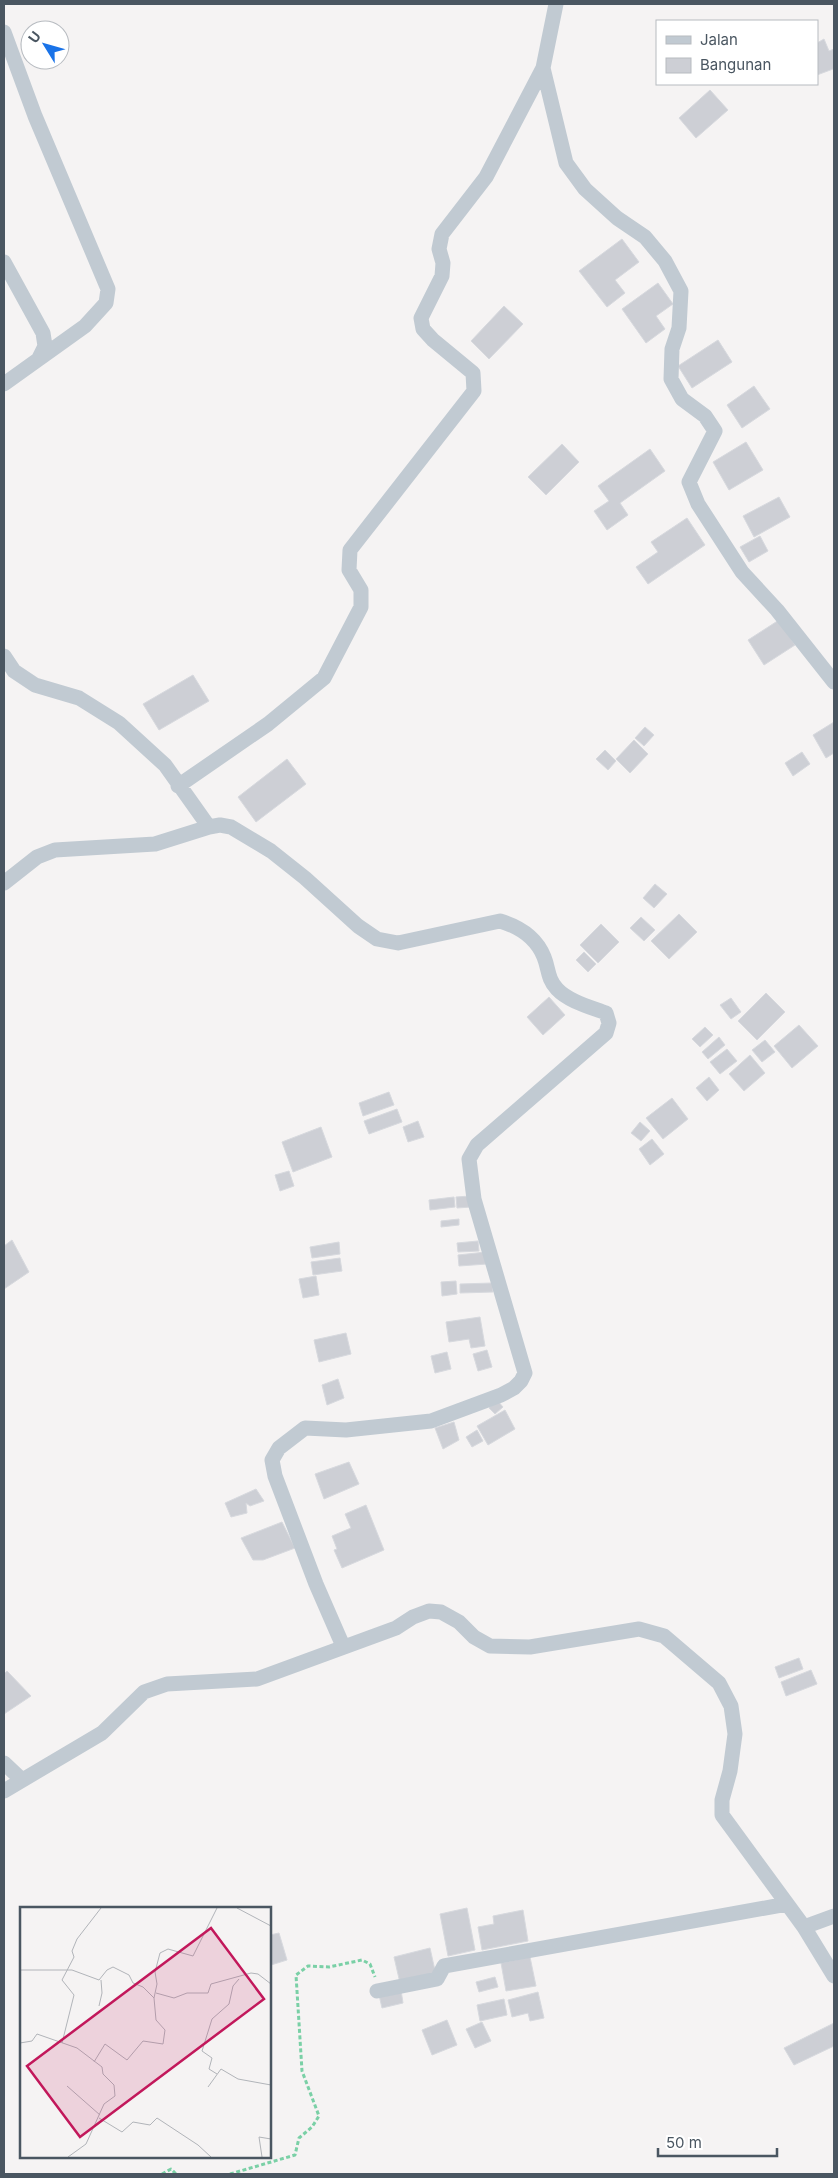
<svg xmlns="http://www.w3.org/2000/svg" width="838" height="2178" viewBox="0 0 838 2178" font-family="Inter,sans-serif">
<rect width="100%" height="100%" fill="#f5f3f3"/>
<path fill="#cdcfd5" stroke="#d7d9de" d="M824 39 829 51 834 49V71L833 69 817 75V43Z
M710 90 728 110 696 138 679 118Z
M622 239 639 262 615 280 625 293 607 307 579 271Z
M658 283 673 304 656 316 665 329 646 343 622 309Z
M504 306 523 324 489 359 471 341Z
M718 340 732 362 692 388 678 366Z
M754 386 770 409 742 428 727 405Z
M746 442 763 470 729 490 713 462Z
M562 444 579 462 546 495 528 477Z
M650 449 665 471 620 503 628 515 607 530 594 511 609 501 598 486Z
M779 497 790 517 754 537 743 516Z
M687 518 705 545 648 584 636 567 658 552 651 542Z
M760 536 768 551 749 562 740 547Z
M779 620 795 645 764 665 748 640Z
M193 675 209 701 159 730 143 704Z
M834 722V753L826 758 813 735Z
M645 727 654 735 644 746 635 738Z
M634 740 648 754 630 773 616 759Z
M605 750 616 761 608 770 596 759Z
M802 752 810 764 793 776 785 763Z
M287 759 306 784 256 822 238 797Z
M655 884 667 894 654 908 643 898Z
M679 914 697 932 669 959 651 941Z
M641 917 655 930 644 941 630 928Z
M601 924 619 942 598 963 580 945Z
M584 952 596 964 588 972 576 960Z
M766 993 785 1012 757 1040 738 1021Z
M549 997 565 1015 543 1035 527 1017Z
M731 998 741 1012 731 1019 720 1005Z
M799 1025 818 1046 792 1068 774 1046Z
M705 1027 713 1035 700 1047 692 1039Z
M719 1037 725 1045 708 1059 702 1052Z
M765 1040 775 1052 762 1062 752 1050Z
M727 1049 737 1061 720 1074 710 1062Z
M750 1055 765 1073 744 1091 729 1074Z
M709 1077 719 1090 707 1101 696 1088Z
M389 1092 394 1105 363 1116 359 1103Z
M672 1098 688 1119 663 1139 646 1118Z
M397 1109 402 1122 369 1134 364 1121Z
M418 1121 424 1137 408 1142 403 1127Z
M640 1122 650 1131 641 1141 631 1133Z
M321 1127 332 1157 293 1172 282 1142Z
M652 1139 664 1154 650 1165 639 1149Z
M289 1171 294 1186 280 1191 275 1175Z
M470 1196 471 1207 457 1208 456 1197Z
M454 1197 455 1207 430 1210 429 1200Z
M459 1219V1225L441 1227V1221Z
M12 1240 29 1272 4 1289V1246Z
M478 1241 479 1251 458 1252 457 1243Z
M339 1242 340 1254 312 1258 310 1247Z
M486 1252 487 1264 459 1266 458 1255Z
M340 1258 342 1271 313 1275 311 1262Z
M316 1276 319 1295 303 1298 299 1279Z
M456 1281 457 1294 442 1296 441 1282Z
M492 1283 493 1292 460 1293V1284Z
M480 1317 485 1346 471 1348 469 1339 449 1342 446 1322Z
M346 1333 351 1354 319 1362 314 1340Z
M487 1350 492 1367 478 1371 473 1354Z
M447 1352 451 1369 435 1373 431 1356Z
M338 1379 344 1398 327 1405 322 1385Z
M497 1400 503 1407 495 1414 489 1408Z
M505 1410 515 1429 488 1445 477 1426Z
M454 1422 459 1440 443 1449 435 1428Z
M477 1430 483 1441 472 1447 466 1437Z
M349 1462 359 1484 324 1499 315 1474Z
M256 1489 264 1501 250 1506 246 1503 247 1513 231 1517 225 1503Z
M366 1505 384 1550 342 1568 334 1550 337 1549 332 1536 351 1528 345 1514Z
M282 1522 295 1548 263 1560H253L241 1538Z
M799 1658 803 1669 779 1678 775 1667Z
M811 1670 817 1684 786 1696 781 1682Z
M7 1671 31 1696 4 1714V1674Z
M467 1908 475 1950 448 1956 440 1914Z
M523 1910 528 1941 482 1950 478 1927 494 1924 493 1916Z
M279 1933 287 1960 271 1965 270 1935Z
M430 1948 436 1975 400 1983 394 1957Z
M530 1957 536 1986 506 1991 501 1963Z
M495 1977 498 1987 479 1992 476 1982Z
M401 1990 403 2003 382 2008 379 1995Z
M538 1992 544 2018 530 2021 528 2013 512 2017 508 2000Z
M504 1999 507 2015 480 2021 477 2005Z
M447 2020 457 2045 432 2055 422 2030Z
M482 2022 491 2041 475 2048 466 2029Z
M834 2023V2046L794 2065 784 2048Z"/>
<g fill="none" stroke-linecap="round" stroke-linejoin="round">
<path stroke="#7ad0a6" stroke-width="3" stroke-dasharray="4 2.5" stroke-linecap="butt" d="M162 2174 171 2169 176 2174
M230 2174 295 2155 299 2138 312 2127 319 2116 302 2071 296 1975 308 1966 329 1967 362 1960 370 1964 375 1977"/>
<path stroke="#c1cad2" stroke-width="15" d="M4 32 35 116 108 289 106 303 85 326 4 384
M543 68 566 163 585 189 617 218 645 237 665 261 681 291 679 328 672 349 671 379 682 399 705 416 715 431 689 482 698 504 742 572 777 610 834 682
M4 262 43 333 45 346 39 358
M4 656 14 671 35 685 79 698 119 723 165 765 209 827 220 825 231 827 271 851 305 878 358 926 377 939 398 943 500 921C520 927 536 937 544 957 549 969 547 978 557 989 568 1001 590 1007 606 1013L609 1023 606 1033 477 1145 469 1159 474 1199 525 1373 521 1381 514 1388 501 1395 431 1421 346 1430 305 1428 279 1448 272 1460 275 1476 316 1584 343 1646
M178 786 268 724 324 678 361 607V590L349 570 350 550 474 391 473 373 433 340 423 329 421 318 442 276 443 263 439 249 442 234 486 177 543 68 556 4
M4 883 37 857 55 850 155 844 209 827
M4 1763 22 1780
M4 1791 102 1733 144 1692 167 1684 257 1679 396 1628 413 1617 429 1611 441 1612 459 1622 474 1637 490 1646 530 1647 639 1629 664 1636 719 1683 731 1706 735 1734 730 1771 722 1800V1815L804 1927 834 1976
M804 1927 834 1916
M377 1991 437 1979 444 1966 787 1904"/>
</g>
<g transform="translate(20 1907)">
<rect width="251" height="251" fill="#f5f3f3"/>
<path fill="none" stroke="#b1b4b9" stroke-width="1" d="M217 1 251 19M0 63H52L79 73 87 63 93 60 109 68 113 76 123 80 134 91M136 86 154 91 167 86H188L191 77 231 66 238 67 251 77M79 99 82 86 81 73M0 136 12 134 17 127 57 141 82 160 83 167 94 178 95 189 84 197 66 237 48 250M42 136 54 88 42 73 54 50 52 44 57 32 81 1M74 155 85 137 107 153 123 134 143 137 145 123 136 113 134 91 137 77 135 65 140 46 148 42 173 49 197 1M197 167 189 162 192 151 182 144 192 112 209 97 213 79 219 72M47 179 80 208M188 180 201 162 218 172 251 178M79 211 102 225 113 215 130 218 137 211 178 238 191 250M242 250 239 230 251 232"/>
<path fill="#c2185b" fill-opacity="0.15" stroke="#c2185b" stroke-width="2.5" d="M191 21 244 92 60 230 7 159Z"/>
<rect width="251" height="251" fill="none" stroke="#4a5661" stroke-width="2.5"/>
</g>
<rect width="838" height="2178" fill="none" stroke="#4a5661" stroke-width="10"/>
<rect x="656" y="20" width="162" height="65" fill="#ffffff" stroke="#b7bbc0"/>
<rect x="666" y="36" width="25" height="8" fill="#c1cad2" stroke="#b7bbc0"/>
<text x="700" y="45" font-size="15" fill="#4a5661">Jalan</text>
<rect x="666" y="58" width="25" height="15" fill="#cdcfd5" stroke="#b7bbc0"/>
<text x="700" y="70" font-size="15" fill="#4a5661">Bangunan</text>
<g transform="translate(45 45) rotate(307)"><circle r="24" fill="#ffffff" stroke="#b7bbc0"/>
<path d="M0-4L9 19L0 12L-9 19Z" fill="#1a73e8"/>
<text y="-8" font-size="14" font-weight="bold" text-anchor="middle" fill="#4a5661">U</text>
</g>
<path d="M658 2148v8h119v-8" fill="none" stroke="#4a5661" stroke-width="2.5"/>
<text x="666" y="2148" font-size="15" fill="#4a5661" stroke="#ffffff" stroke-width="4" paint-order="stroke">50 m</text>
</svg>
